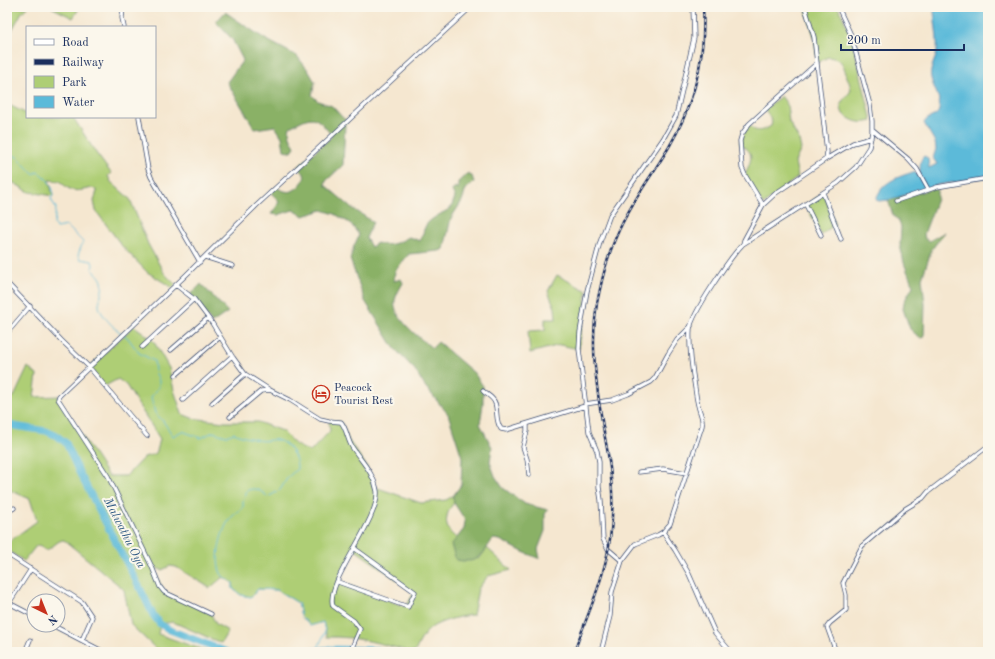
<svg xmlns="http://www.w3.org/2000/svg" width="995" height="659" viewBox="0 0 995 659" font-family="'Old Standard TT',serif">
<rect width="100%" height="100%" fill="#fbf7ec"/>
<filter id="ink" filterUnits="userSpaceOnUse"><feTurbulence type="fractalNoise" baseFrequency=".025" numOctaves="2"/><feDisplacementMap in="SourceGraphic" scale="8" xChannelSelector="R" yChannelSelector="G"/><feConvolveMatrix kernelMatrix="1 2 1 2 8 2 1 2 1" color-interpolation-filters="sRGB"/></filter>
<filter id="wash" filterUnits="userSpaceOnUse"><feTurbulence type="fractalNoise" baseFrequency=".012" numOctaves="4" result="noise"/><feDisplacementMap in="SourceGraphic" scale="16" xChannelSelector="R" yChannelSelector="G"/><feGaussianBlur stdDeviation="0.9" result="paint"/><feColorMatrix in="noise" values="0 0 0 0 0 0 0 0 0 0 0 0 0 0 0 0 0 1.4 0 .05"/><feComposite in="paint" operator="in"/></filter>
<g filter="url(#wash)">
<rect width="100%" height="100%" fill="#f5e7d0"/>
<path fill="#aece75" stroke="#647e6a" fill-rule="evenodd" d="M7 7H28L22 12 7 39Z
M51 7H80L73 18Z
M805 7H838L851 35 872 121C860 124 853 122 843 114 837 100 845 101 851 90 850 85 849 81 847 77 843 64 843 59 828 57L817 63 814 37Z
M781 96 787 104 789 122 799 140 801 149 795 162 798 177 763 205 745 175C750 162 757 152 740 145V141L749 124C754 134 763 131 771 126L772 122 765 109Z
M7 100 9 105 27 114V117H73L96 153 111 173 108 176 111 182 130 199 148 244 164 273 176 285 173 288 147 272 122 246 96 211 94 201 97 191 93 188C77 191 72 194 60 181L49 180 53 196 29 192 14 183 7 181Z
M823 193 835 224 821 235 806 205Z
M557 275 587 291 579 349 560 345 530 353 528 331 545 330V319H556L555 308 548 291Z
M134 326 144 333 154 342 169 368 174 390 182 414 192 418 224 422H258L282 431 296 445 310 452 330 431 329 421 341 422 349 441 366 465 375 487 421 503 446 500 453 496 454 503C444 514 443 530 457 538L451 545 479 559 487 548 511 570 488 576 478 589 473 615C463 615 438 622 431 628 423 634 419 643 415 652H411C383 644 356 636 327 637L323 622 310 626 301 616 298 603 277 590 258 589 251 597 241 595 233 589V583L223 577 210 588 176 567 170 566 162 570 153 567 164 592 211 614 216 624 228 631 221 643 173 622 160 624 158 634 209 652H166L155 648 131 625 124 590 121 587 64 540C57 540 53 548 46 550L39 545 36 546 24 561 7 550V543L37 521 30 499 7 489V394L14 397 28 367 37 375 34 397 59 396 58 399 108 476H126L144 457 155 454 157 451 160 439 126 385 118 379 105 386 89 367ZM354 549 414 592 406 607 338 581Z"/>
<path fill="#8ab166" stroke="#527062" d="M225 12 265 39 297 56 308 70 315 82 312 95 318 101 332 106 342 117 348 122 345 125 343 165 326 181 325 185 352 208 373 222 366 238 371 247 377 243C390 247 398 243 409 237L420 241C423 236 423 230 426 225 431 218 443 213 451 208L455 197 452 191 455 187 458 189V182L468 173 472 176 474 182 466 189 462 201 451 218 444 249 439 251 409 254 395 271 394 281 401 279 403 283C400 288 396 295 395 300 391 317 421 339 432 348L438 342 474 373 483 386V404L480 424 492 447 490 462 495 476 503 488 525 504 548 510 545 514V531L538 549 540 559 523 552 500 540 493 539C481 556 480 564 456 560L451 545 464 529 465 520 454 503 453 496 461 485 462 457 448 414 424 385 415 370 395 349 365 301 350 259 354 246 359 235 351 224 335 214 322 210 304 216 293 210 278 215 271 214 277 206 279 201 271 193 276 187C281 190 287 193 292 191 297 189 307 180 304 174 303 172 300 169 298 167L332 136C315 114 313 114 290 127 287 134 292 140 295 147L291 152 284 150 282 137 275 126 255 129 227 82 243 60 232 39 216 22Z
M937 187V199L924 234 925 239 929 241 945 232 932 249 922 278 925 304 924 337 920 338 910 329 903 309 904 302 913 286 904 263 900 245 901 227 899 222 893 215 888 200 908 196Z
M201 284 228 312 212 323 190 295Z"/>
<path fill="#5bbad9" stroke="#3b749c" d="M936 7H988V177L937 185 888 200 879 201 876 200C881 182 898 177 913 172L919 174C921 168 919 160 924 156L928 158 929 168 937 164 933 158 936 149 935 142 924 123C927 116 937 118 939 110 942 99 933 88 931 78 929 69 936 59 937 51 938 38 935 24 934 11Z"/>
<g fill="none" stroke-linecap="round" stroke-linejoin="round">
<path stroke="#5bbad9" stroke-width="1" d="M7 151 17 157 33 174 38 172C46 178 58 188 51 199L56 208 54 224 56 228 67 226 83 242 78 255 80 259 92 261 93 265 92 269C95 272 99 275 101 279 105 286 100 296 99 304 98 313 115 329 122 334
M124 335 128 338 139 353 154 361 155 371 159 381V387L151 397 155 413 163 421 173 436 182 431 201 438 213 432 226 436 234 433C242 437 250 438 258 440 264 442 271 439 277 440 289 443 298 458 297 469L288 477 280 490 268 497C261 491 255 486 246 491V494L243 501V508C239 511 234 514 231 518 221 528 215 558 220 571 222 577 228 580 233 583V589L241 595 251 597 258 589 277 590 298 603 301 616 310 626 323 622 325 632 317 650"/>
<path stroke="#5bbad9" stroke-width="7" d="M7 424 14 426 46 431 57 436 66 443 79 472 142 592 153 615 160 624 170 630 227 652
M308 652C330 647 354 650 377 650L383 652"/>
</g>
</g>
<g filter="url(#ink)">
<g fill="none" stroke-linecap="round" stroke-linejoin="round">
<defs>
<path id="minor" d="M123 7 122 18 124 27
M805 7 814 37 827 152 826 159
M139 117 148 169 151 177 200 262
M872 129 908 159 917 169 928 189
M823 193 841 239
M896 201 937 187 988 178
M763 205 745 175 742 168 740 141 742 134 749 124 817 63
M806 205 821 235
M743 244 744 240 763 205 776 193 826 159 853 143 871 138
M205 257 233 266
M7 283 61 340 89 367 147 436
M176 285 194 299 212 323 232 356 245 374 270 390 290 400 320 419 329 421 341 422C347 429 347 439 352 447 361 461 374 473 377 491 380 520 324 583 333 606L354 621 360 629 350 652
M7 333 30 306
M142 347 194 299
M171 350 208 318
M176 375 220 337
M483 391C487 395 493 397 495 403 498 411 495 421 501 429L506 430 585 406
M183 400 232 356
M212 403 245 374
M585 404 612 400 628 394 651 382 655 378 668 354 677 340 691 326
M230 417 261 391 270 390
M527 424V431L523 447 527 459 529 475
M639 472 663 469 687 473
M7 512 14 508
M663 532 675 550 689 574 715 633 731 652
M7 554 82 602 92 617 82 640
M622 561 608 549 603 539 601 500 599 487V462L597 451 589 432 579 349 580 332 587 291 600 242 610 215 663 139 676 116 694 38 693 7
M338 582 408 607 415 592 354 548
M9 603 31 569
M7 607 9 603 34 616
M211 614 164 592 160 587 152 567 108 476 60 402 58 399 59 396 185 276 257 205 471 7
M52 625 104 652
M25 652 30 640
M601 652 610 616 612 592 622 561 635 544 658 535 663 532 670 524 702 426C703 420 702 417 700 412 697 404 696 395 695 388 692 370 689 347 690 329 692 313 731 256 743 244L838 183 856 167 869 147 872 132V121L870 105 851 35 838 7
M836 652 827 627 830 623 846 610V595L843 583 862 546 905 509 923 498 928 492 988 446"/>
</defs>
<use href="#minor" stroke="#3c4b6f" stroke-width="5"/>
<use href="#minor" stroke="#fff" stroke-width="3.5"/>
<defs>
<path id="rail" d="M574 652C587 616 605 577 610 539 613 519 613 498 611 478 610 459 605 440 602 421 595 377 589 333 600 289 605 266 612 243 623 222 636 196 654 172 669 147 694 104 706 56 703 7"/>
</defs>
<use href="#rail" stroke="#1b2f5e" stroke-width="2.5"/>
<use href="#rail" stroke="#fbf7ec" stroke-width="1" stroke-dasharray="3" stroke-linecap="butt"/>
</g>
</g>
<defs>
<symbol id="hotel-ring" viewBox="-11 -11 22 22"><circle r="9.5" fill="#fbf7ec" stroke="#c8321e" stroke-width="1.5"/><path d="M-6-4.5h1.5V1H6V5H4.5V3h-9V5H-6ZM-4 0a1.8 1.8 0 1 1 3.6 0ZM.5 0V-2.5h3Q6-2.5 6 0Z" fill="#c8321e"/></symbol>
</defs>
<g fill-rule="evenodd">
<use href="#hotel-ring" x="311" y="384" width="20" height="20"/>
</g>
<g text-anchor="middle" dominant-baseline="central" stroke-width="4" stroke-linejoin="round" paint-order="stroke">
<g font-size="11" fill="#1b2f5e" stroke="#fbf7ec" text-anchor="start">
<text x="334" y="388">Peacock<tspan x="334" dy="13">Tourist Rest</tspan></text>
</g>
<g font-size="12" font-style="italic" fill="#2e5983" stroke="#fbf7ec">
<text transform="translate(124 533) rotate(63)">Malwathu Oya</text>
</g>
</g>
<rect width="995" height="659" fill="none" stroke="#fbf7ec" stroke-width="24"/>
<rect x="26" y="26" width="130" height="92" fill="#fbf7ec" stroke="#a1a7b3"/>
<rect x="34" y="39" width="20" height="6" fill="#ffffff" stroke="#a1a7b3"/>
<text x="62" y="46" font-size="12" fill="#1b2f5e">Road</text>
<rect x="34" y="59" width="20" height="6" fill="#1b2f5e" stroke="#a1a7b3"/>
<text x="62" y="66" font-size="12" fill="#1b2f5e">Railway</text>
<rect x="34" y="76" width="20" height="12" fill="#aece75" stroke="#a1a7b3"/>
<text x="62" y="86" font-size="12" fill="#1b2f5e">Park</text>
<rect x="34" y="96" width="20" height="12" fill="#5bbad9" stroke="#a1a7b3"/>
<text x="62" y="106" font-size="12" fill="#1b2f5e">Water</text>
<g transform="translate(46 613) rotate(137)"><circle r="19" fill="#fbf7ec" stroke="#a1a7b3"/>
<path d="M0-3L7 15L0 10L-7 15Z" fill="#c8321e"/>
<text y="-6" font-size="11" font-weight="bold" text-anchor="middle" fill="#1b2f5e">N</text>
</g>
<path d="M841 44v6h123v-6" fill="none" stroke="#1b2f5e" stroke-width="2"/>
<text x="847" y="44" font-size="12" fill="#1b2f5e" stroke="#fbf7ec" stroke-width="3" paint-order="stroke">200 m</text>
</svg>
